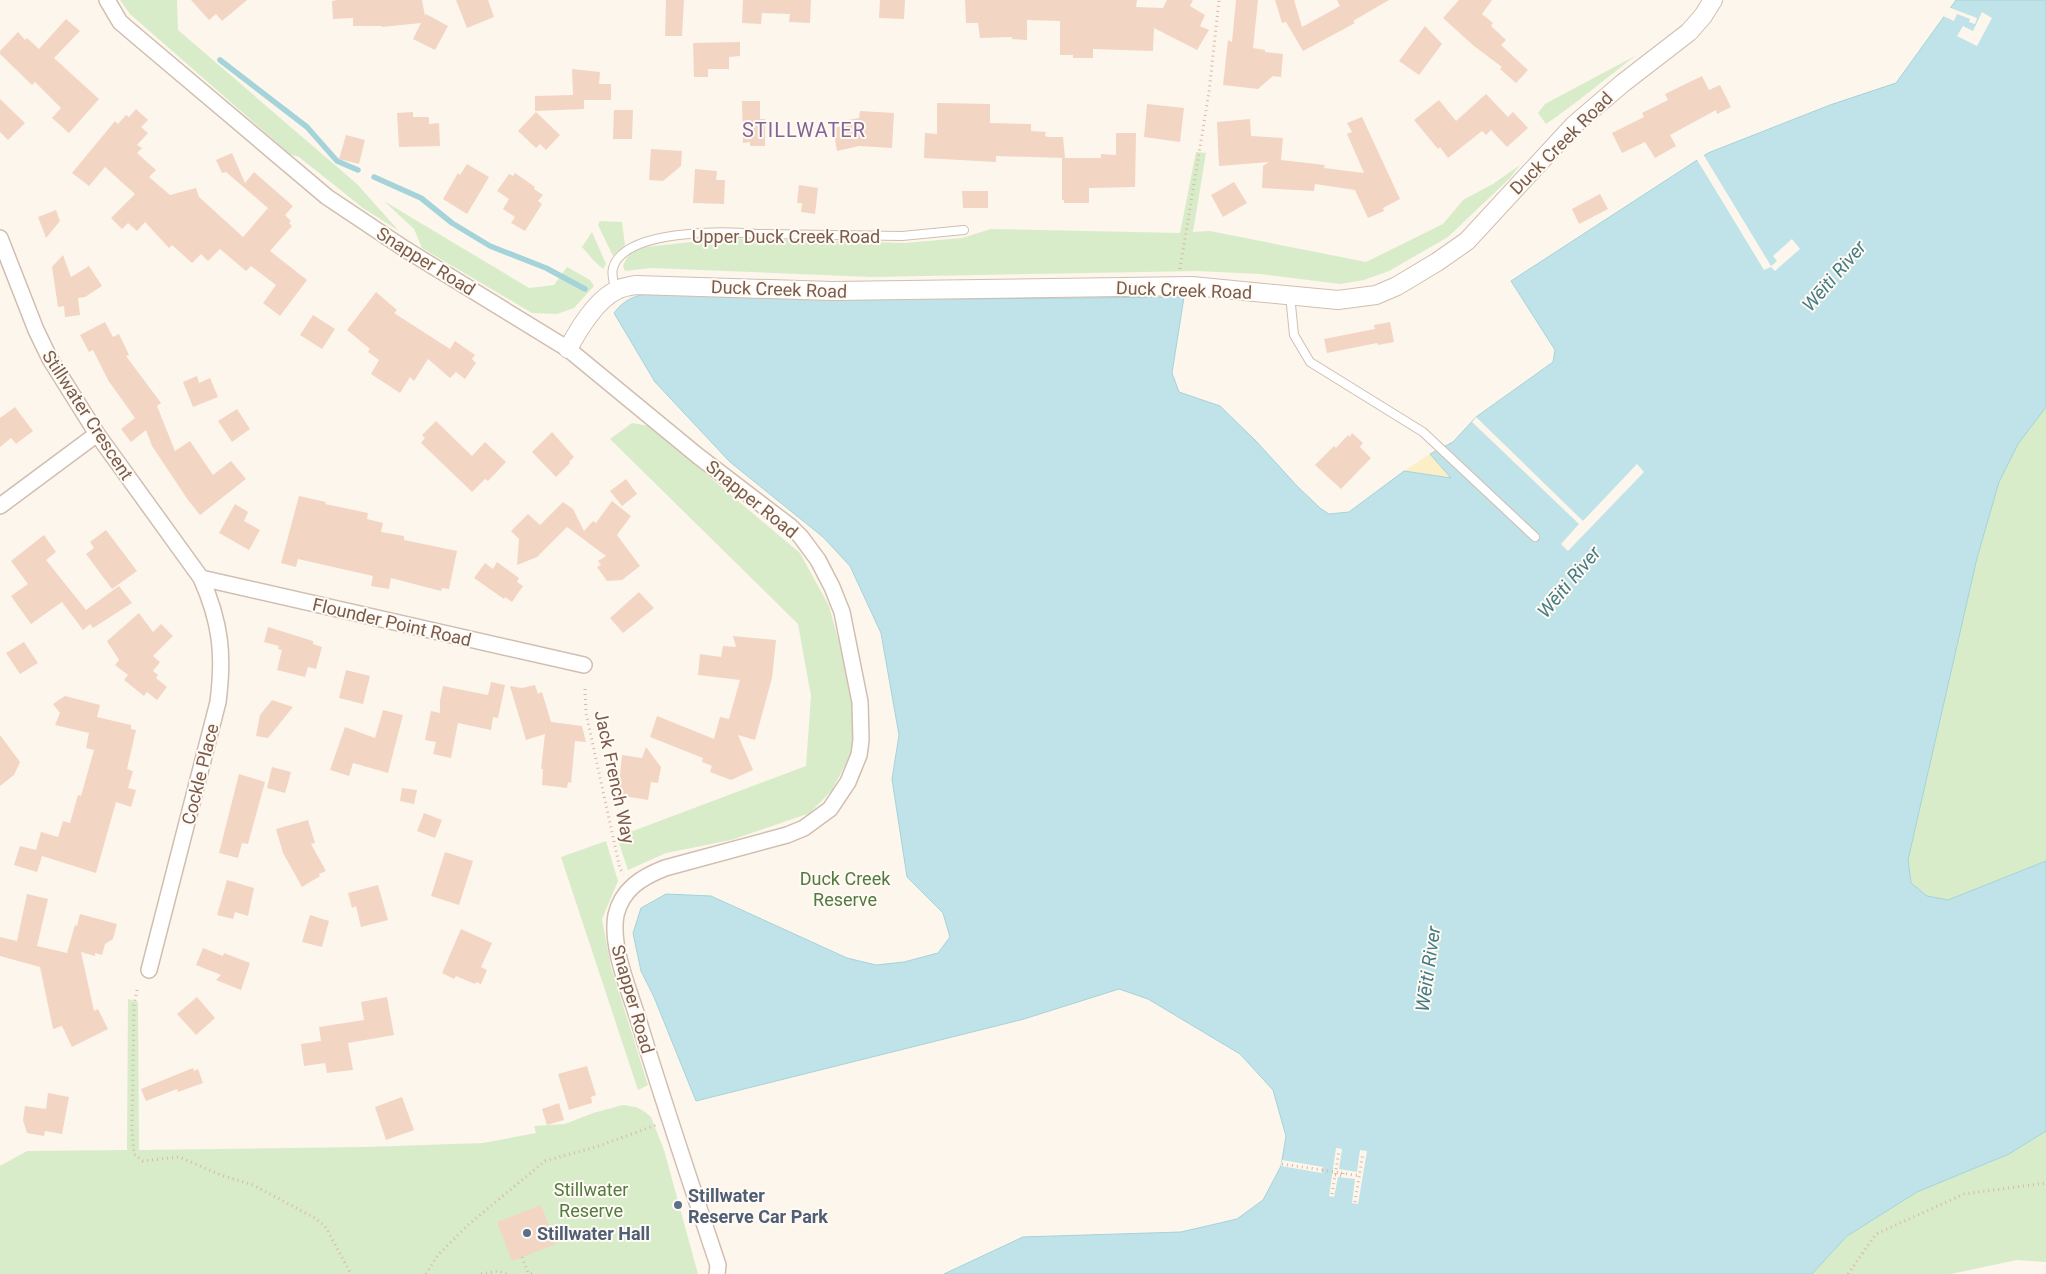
<svg xmlns="http://www.w3.org/2000/svg" width="2046" height="1274" viewBox="0 0 2046 1274" font-family="Roboto,sans-serif">
<rect width="100%" height="100%" fill="#fdf6ec"/>
<path fill="#d8ecc9" d="M120 0H177L178 30 357 184 399 231 363 208 299 157 290 154 130 14Z
M1635 56C1605 79 1577 103 1546 124L1538 113 1545 104Z
M1196 152 1206 153 1193 232 1210 231 1366 262 1443 224 1463 200 1493 184 1520 165 1510 178 1448 237 1389 271 1364 280 1340 284 1260 274 1198 271 872 277 651 268 625 271 623 266 627 257 636 248 728 238 905 243 962 238 991 229 1180 233Z
M384 201 529 288 554 285 567 267 590 280 594 286 574 308 557 314 532 313 422 248 414 229Z
M600 221 622 222 625 245 613 256 598 225Z
M592 232 606 264 603 269 594 261 582 247Z
M2046 407V958L1721 1019 1992 412Z
M632 423 649 426 800 553 829 606 853 693 855 746 832 790 810 813 731 840 666 853 628 870 617 837 806 766 811 696 798 624 610 439Z
M606 841 618 881 602 919 611 967 648 1085 638 1090 561 857Z
M128 999 138 1002 139 1150 365 1147 483 1143 536 1133 534 1126 565 1124 593 1113 623 1105 636 1107 645 1112 651 1117 664 1150 698 1274H0V1166L27 1151 127 1150Z
M2046 1131V1262L2017 1260 1951 1274H1812L1847 1236 1917 1192 2009 1154Z"/>
<path fill="#fcefc7" d="M1430 454 1452 479 1404 471Z"/>
<path fill="#bfe3e8" stroke="#a5d3da" d="M1956 0H2046V407L2018 444 1999 482 1977 558 1908 860 1911 883 1927 896 1948 900 2046 861V1131L2009 1154 1917 1192 1847 1236 1812 1274H944L1023 1237 1181 1232 1237 1219 1263 1200 1281 1166 1286 1136 1273 1090 1240 1054 1148 999 1119 989 1024 1019 696 1101 654 997 641 971 633 933 641 908 666 894 711 896 847 958 876 965 904 962 938 953 950 937 943 913 907 877 892 779 899 735 881 633 850 566 823 537 730 462 655 382 614 313C630 292 647 294 671 292L965 299 1184 297 1172 373 1179 392 1220 406 1256 441 1297 486 1320 508 1329 514 1349 512 1404 471 1451 478 1430 454 1453 442 1476 417 1553 362 1555 350 1511 281 1708 153 1830 105 1896 83Z"/>
<path fill="#fdf6ec" d="M1948 7 1977 18 1975 24 1969 22 1970 19 1957 14 1954 21 1943 16Z
M1982 12 1992 18 1977 46 1957 36 1963 26 1973 31Z
M1703 154 1771 266 1777 261 1773 256 1792 239 1800 249 1775 271 1771 267 1764 270 1696 158Z
M1476 417 1583 521 1637 464 1644 472 1568 551 1561 544 1579 524 1472 422Z
M1336 1148 1342 1149 1339 1169 1357 1172 1360 1150 1367 1151 1358 1204 1352 1203 1355 1179 1338 1177 1334 1197 1329 1196Z
M1282 1160 1323 1167 1322 1173 1281 1166Z"/>
<g fill="none" stroke-linecap="round" stroke-linejoin="round">
<path stroke="#a5d3da" stroke-width="5.5" d="M220 60 307 127 337 161 358 170
M374 177 421 198 452 223 490 246 546 268 585 289"/>
</g>
<path fill="#f3d5c3" d="M191 0H247L222 21 216 14 209 20Z
M337 0H422L425 16 426 14 448 26 435 50 413 39 421 23 382 27V26H353V18L333 19 332 1Z
M456 0H488L494 17 467 28Z
M666 0H684L682 36H665Z
M743 0H811L810 23 789 22 790 14 762 13 761 24 742 23Z
M880 0H905L904 19 879 18Z
M965 0H1137L1136 7 1163 8 1167 0H1193L1190 6 1205 15 1200 26 1209 30 1197 50 1154 28 1153 51 1093 49V58H1073V55H1060V21L1027 20V40L1012 39V37L980 38 978 23H966Z
M1236 0H1258L1253 48 1265 50V52L1283 54 1281 77 1273 76 1258 89 1223 85 1228 40 1232 42Z
M1275 0H1294L1302 27 1340 6 1337 0H1389L1353 21 1355 23 1303 51 1286 22 1282 23Z
M1459 0H1492L1482 14 1493 23 1491 26 1506 40 1501 45 1528 70 1516 83 1500 69 1502 67 1474 46 1443 18Z
M66 19 80 31 54 58 99 99 69 133 52 118 61 108 35 82 32 85 0 54V51L18 32 25 40 27 38 39 49Z
M1425 26 1442 44 1419 75 1399 61Z
M740 42V56L729 57V69H708V77H694L693 43Z
M572 69 600 72 599 84H611V100H584V109L535 111V96L573 95Z
M1702 76 1709 90 1720 85 1731 107 1717 114 1716 110 1670 135 1676 146 1655 158 1645 142 1622 153 1612 133 1644 117 1642 113 1668 100 1665 94Z
M1486 94 1508 117 1513 112 1528 128 1507 147 1491 130 1486 135 1482 131 1448 158 1440 147 1438 149 1414 120 1439 100 1456 121Z
M0 99 25 123 8 140 0 132Z
M742 101H760V119H765V146H750V142L743 143Z
M937 103 990 104V123L1031 124V131L1046 132 1045 136 1048 137H1063L1065 158 996 156V162L924 158 925 133 937 134Z
M1147 104 1184 108 1180 142 1144 137Z
M136 109 148 120 141 127 148 133 137 145 142 148 137 153 156 170 149 177 170 195 196 188 199 197 243 237 268 208 226 172 222 173 216 160 232 153 245 183 254 172 293 206 285 215 291 221 289 223 292 226 270 251 307 280 280 316 263 303 276 285 251 266 246 271 220 249 208 261 201 254 192 263 172 245 169 248 145 222 137 231 128 223 122 229 111 218 135 194 105 167 89 186 72 173 115 121 118 124 126 115 129 117Z
M614 110H633L632 139H613Z
M860 111 894 113 892 148 859 146 837 151 833 128 844 126 843 121 859 118Z
M413 112V117H429V124L439 123 440 146 399 147 397 113Z
M536 112 560 135 546 150 540 144 536 148 518 131Z
M1362 117 1400 199 1383 208 1384 211 1368 218 1355 190 1315 184 1314 191 1262 188 1263 166 1269 162 1219 166 1217 122 1250 119 1251 136 1283 138 1281 160 1325 165 1324 168 1364 173 1347 134 1352 132 1347 123Z
M1116 133H1136L1135 187 1089 188V203H1064V200H1062V158H1101V154L1116 155Z
M346 135 365 140 359 164 339 159Z
M651 149 682 151 681 166 663 181 649 180Z
M467 164 489 177 467 214 443 199 458 173 460 175Z
M695 169 717 171 716 180H725L724 204 693 203Z
M515 173 535 187 534 189 543 195 538 201 542 204 525 231 511 223 515 217 503 209 509 199 497 191 509 174 513 176Z
M1234 182 1247 203 1223 217 1211 195Z
M799 185 818 188 815 214 801 212 802 203H797Z
M962 191H988V208H963Z
M1600 194 1608 209 1579 224 1572 209Z
M56 210 60 221 46 238 38 217Z
M63 255 71 277 89 266 102 286 85 297 78 298 80 315 65 317 64 306 58 307 52 267Z
M376 292 397 310 394 313 450 349 455 341 475 355 472 359 476 363 465 379 456 372 450 378 428 359 414 381 410 377 400 393 371 374 379 360 368 352 370 349 347 330Z
M313 315 335 329 322 349 300 335Z
M105 322 113 337 119 334 129 355 126 356 161 403 157 406 175 451 190 441 213 475 231 461 246 479 200 515 188 500 152 446 146 430 131 442 121 429 135 418 108 380 93 350 89 352 80 335Z
M1390 322 1394 342 1378 345 1377 343 1327 353 1324 339 1375 329 1374 325Z
M197 376 199 383 210 378 218 397 193 407 183 382Z
M15 407 33 431 16 444 11 438 0 447V418Z
M237 409 250 429 232 442 218 421Z
M436 421 472 456 485 442 506 462 488 481 485 479 472 492 421 443 425 438 422 435Z
M552 432 574 457 569 462 570 463 556 477 532 452Z
M1352 433 1363 443 1360 447 1371 458 1341 489 1315 465 1334 446 1336 448 1348 435 1350 437Z
M626 479 637 494 622 506 610 491Z
M299 496 326 502 325 504 368 513 367 519 383 523 381 532 404 536V540L457 551 449 589 442 588 441 591 391 578 389 589 371 586 373 576 298 559 296 567 281 563Z
M612 501 631 516 617 535 640 566 622 580 607 581 597 567 601 565 598 561 606 556 567 527 537 557 517 565 519 539 511 531 528 514 540 525 563 502 573 509 584 531 593 521 596 523Z
M235 504 248 512 244 521 260 530 249 550 219 533Z
M106 530 137 571 112 589 86 554 94 548 90 542Z
M44 535 56 552 46 560 86 610 119 586 132 603 93 628 90 624 83 630 62 602 31 624 11 596 28 584 11 561Z
M497 562 519 578 517 582 523 586 512 602 505 597 504 599 474 578 485 563 493 569Z
M639 592 654 608 623 633 610 618Z
M139 613 153 632 161 624 173 636 153 656 160 662 153 671 158 675 156 678 167 687 157 700 147 692 144 696 124 680 128 675 115 665 119 660 107 641Z
M268 627 313 641V644L322 647 316 669 308 667 305 677 277 670 282 650 278 649 279 646 264 642Z
M733 636 776 640 772 678 755 740 738 735 753 770 731 780 710 772 712 766 702 762 703 758 650 737 657 716 714 739 720 717 729 719 740 680 698 675 700 654 721 657 723 646 736 647Z
M24 642 38 663 20 674 6 653Z
M346 670 370 676 363 704 339 698Z
M491 682 505 685 498 718 493 717 491 730 458 723 451 758 433 754 436 742 425 740 431 711 440 713V701L443 686 488 695Z
M535 685 538 694 542 692 551 722 582 726 586 742 575 741 571 783 568 782 567 788 542 785 543 769H541L545 734 526 740 510 686 522 688Z
M65 696 100 705 97 717 131 725V729L136 730 127 769 133 771 128 788 136 790 131 807 116 802 96 873 42 856 37 872 14 865 20 846 36 850 41 832 58 837 63 821 70 823 78 795 81 796 94 750 86 748 89 733 55 725 60 713 53 704Z
M272 700 293 707 268 738 256 736 260 715Z
M383 710 403 715 388 773 353 763 349 776 330 770 345 727 375 738Z
M0 735 20 762 14 775 0 786Z
M646 747 661 767 658 783 651 782 648 800 618 795 622 755 642 758Z
M272 767 291 772 285 793 267 788Z
M239 774 265 782 248 844 242 843 238 858 219 853Z
M402 788 417 790 414 804 400 801Z
M424 813 442 820 435 838 417 831Z
M308 820 315 843 311 844 326 871 319 874 320 876 302 887 283 853 276 829Z
M445 852 473 861 459 905 431 896Z
M227 880 254 888 248 916 235 912 233 919 217 915Z
M378 885 388 920 361 927 356 906 352 908 348 893Z
M27 894 48 899 37 946 67 953 75 925 77 926 80 914 117 924 113 939 105 944 102 955 95 953V956L81 952 94 1011 98 1009 108 1029 72 1047 62 1026 53 1029 40 967 0 956V937L17 941Z
M310 915 329 921 322 947 302 942Z
M461 929 492 943 481 967 487 970 481 984 476 982 475 984 456 976 454 979 442 973Z
M203 948 223 956 224 953 250 963 241 990 216 980 221 975 196 965Z
M197 997 215 1018 196 1035 177 1014Z
M387 997 394 1035 348 1043 353 1070 327 1073 325 1063 304 1066 301 1044 321 1041 319 1027 364 1020 361 1002Z
M587 1066 596 1095 591 1097 592 1103 569 1110 558 1074Z
M193 1068 194 1071 198 1069 203 1083 178 1092 177 1089 146 1101 141 1089Z
M48 1093 69 1097 62 1134 45 1131 44 1136 27 1133 23 1120 25 1106 46 1109Z
M402 1097 414 1130 386 1140 375 1107Z
M559 1103 564 1120 547 1125 542 1109Z
M541 1205 556 1244 512 1261 497 1222Z"/>
<g fill="none" stroke-linecap="round" stroke-linejoin="round">
<defs>
<path id="service" d="M616 290C614 283 611 276 613 268 624 229 724 231 757 234L902 236 964 230
M1290 295 1294 335 1310 362 1423 432 1535 537"/>
<path id="minor" d="M107 0 120 22 134 34 327 197 405 249 568 349 698 456 791 527 801 537 818 560 832 587 842 612 860 702 861 740 859 755 848 782 830 809 804 828 787 835 665 868C642 877 622 889 616 915 610 947 630 992 639 1022 664 1104 691 1184 718 1265L717 1274
M0 238 36 330 50 359 97 434 201 578C221 623 224 655 218 702L149 970
M0 506 97 434
M201 578 584 665"/>
<path id="tertiary" d="M568 349C578 330 597 299 617 290 623 287 630 286 636 285L832 291 1192 286 1338 300 1376 295 1397 286 1437 262 1467 241 1574 125 1623 83 1689 32 1703 16 1713 0"/>
</defs>
<use href="#service" stroke="#d1beb0" stroke-width="10"/>
<use href="#minor" stroke="#d1beb0" stroke-width="18"/>
<use href="#tertiary" stroke="#d1beb0" stroke-width="20"/>
<path stroke="#d9b8a5" stroke-width="3" stroke-dasharray="1 4" stroke-linecap="butt" d="M1180 269 1209 92 1219 0
M585 689 586 713 620 869 624 874
M137 990 134 1005 132 1131 134 1154 143 1161 179 1157 221 1175 253 1185 315 1218 325 1226 351 1274
M1282 1164 1322 1170
M1341 1173 1360 1176
M1335 1175 1343 1176V1173
M1332 1194 1339 1151
M1355 1202 1363 1153
M522 1257 528 1273 533 1274
M426 1274 438 1255 469 1224 545 1161 599 1146 656 1125
M481 1274 497 1271 507 1274
M1848 1274 1876 1234 1964 1194 2046 1183"/>
<use href="#service" stroke="#fff" stroke-width="8"/>
<use href="#minor" stroke="#fff" stroke-width="15"/>
<use href="#tertiary" stroke="#fff" stroke-width="18"/>
<path stroke="#d9b8a5" stroke-width="3" stroke-dasharray="1 4" stroke-linecap="butt" d="M1322 1170 1341 1173"/>
</g>
<g fill="#5c6f8a" stroke="#fffaf3" stroke-width="2">
<circle cx="678" cy="1205" r="5"/>
<circle cx="527" cy="1233" r="5"/>
</g>
<g text-anchor="middle" dominant-baseline="central" stroke-width="4" stroke-linejoin="round" paint-order="stroke">
<g font-size="18" fill="#7a5c4d" stroke="#fffaf3">
<text transform="translate(1561 143) rotate(-45)">Duck Creek Road</text>
<text x="786" y="236">Upper Duck Creek Road</text>
<text transform="translate(426 261) rotate(32)">Snapper Road</text>
<text transform="translate(779 289) rotate(2)">Duck Creek Road</text>
<text transform="translate(1184 290) rotate(2)">Duck Creek Road</text>
<text transform="translate(88 415) rotate(57)">Stillwater Crescent</text>
<text transform="translate(752 499) rotate(39)">Snapper Road</text>
<text transform="translate(392 622) rotate(13)">Flounder Point Road</text>
<text transform="translate(200 774) rotate(-76)">Cockle Place</text>
<text transform="translate(615 777) rotate(78)">Jack French Way</text>
<text transform="translate(633 999) rotate(74)">Snapper Road</text>
</g>
<g font-size="18" fill="#537a41" stroke="#fffaf3">
<text x="845" y="878">Duck Creek<tspan x="845" dy="21">Reserve</tspan></text>
<text x="591" y="1189">Stillwater<tspan x="591" dy="21">Reserve</tspan></text>
</g>
<g font-size="18" font-weight="bold" fill="#4e5e75" stroke="#fffaf3" text-anchor="start">
<text x="688" y="1195">Stillwater<tspan x="688" dy="21">Reserve Car Park</tspan></text>
<text x="537" y="1233">Stillwater Hall</text>
</g>
<g font-size="19" font-style="italic" fill="#437c86" stroke="#fffaf3">
<text transform="translate(1834 276) rotate(-49)">Wēiti River</text>
<text transform="translate(1569 582) rotate(-50)">Wēiti River</text>
<text transform="translate(1428 969) rotate(-82)">Wēiti River</text>
</g>
<g font-size="20" letter-spacing="1" fill="#846695" stroke="#fffaf3">
<text x="804" y="130">STILLWATER</text>
</g>
</g>
</svg>
